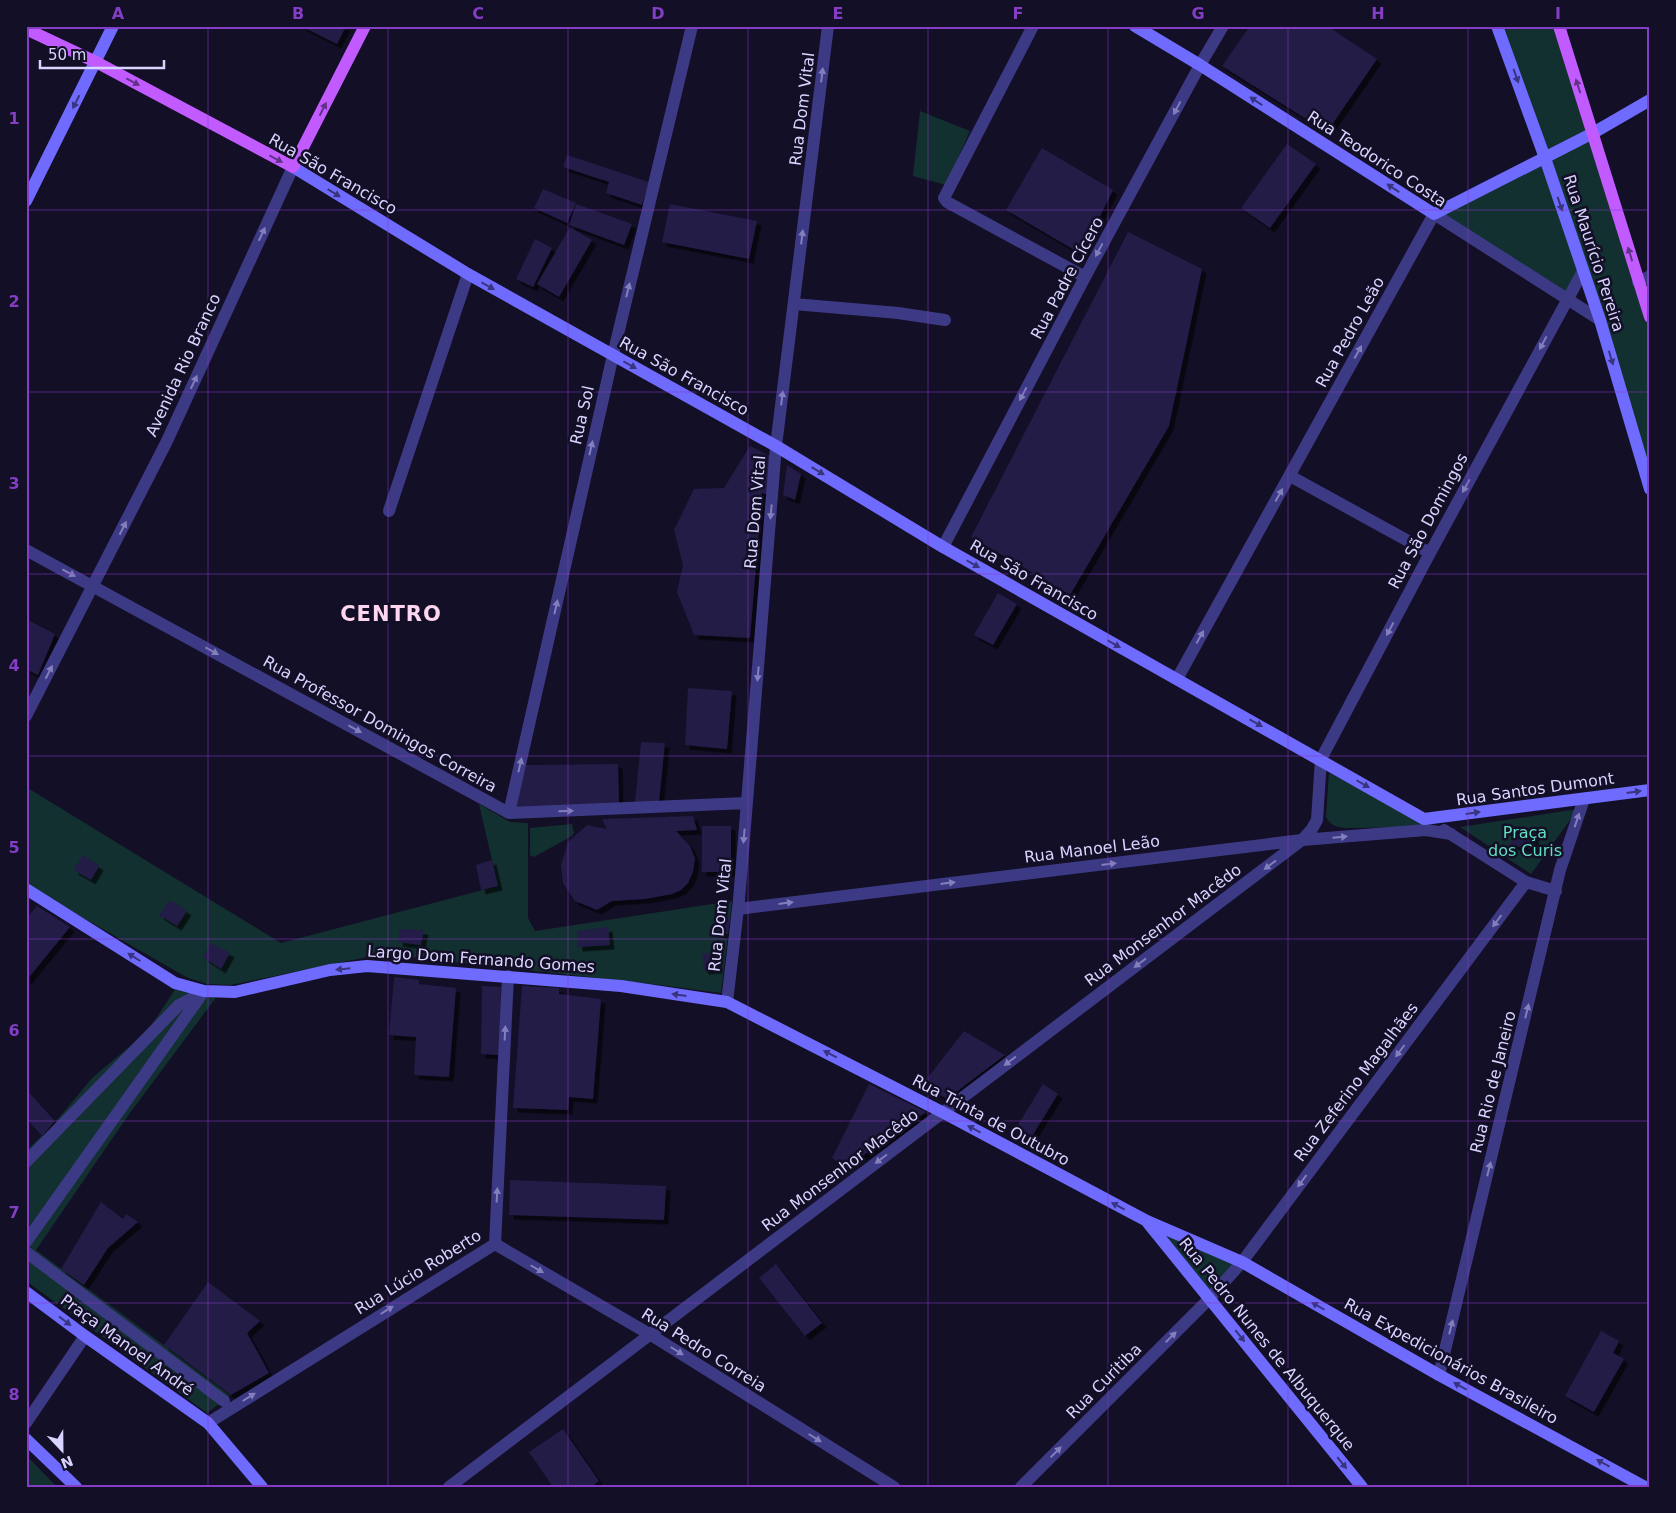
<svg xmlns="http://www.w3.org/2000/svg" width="1676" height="1513" viewBox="0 0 1676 1513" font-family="'DejaVu Sans',sans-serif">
<defs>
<filter id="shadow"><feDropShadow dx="4.5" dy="4.5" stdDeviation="0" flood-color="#0009"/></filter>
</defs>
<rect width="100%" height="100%" fill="#130f26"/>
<path fill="#12302f" d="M1497 26H1559L1650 317V489L1583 272 1567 300 1434 214 1545 158Z
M920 111 970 131 946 185 913 176Z
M1329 773 1434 827 1345 828C1336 827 1330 825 1326 817Z
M26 787 281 943 498 886 479 804 510 822 528 823V918L535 931 732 901 721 993 652 984 382 954 231 985 207 984 186 977 26 885Z
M1578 809 1531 874 1460 827Z
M572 824 574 833 572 836 534 857 530 855V828Z
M175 983 220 992 127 1117 36 1250 231 1395 207 1413 26 1281V1151L51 1127 93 1077 147 1032 174 991Z
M1147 1221 1242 1262 1210 1298Z
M26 1455 57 1487H26Z"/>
<path fill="#241b47" filter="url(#shadow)" d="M301 26H346L337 44Z
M1250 26H1327L1377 59 1327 132 1222 66Z
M1287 144 1316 164 1270 228 1241 208Z
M1042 148 1113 190 1081 254 1006 210Z
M567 155 649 182 642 205 606 193 609 182 563 167Z
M543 189 576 203 567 223 534 208Z
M576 204 632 224 624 245 569 225Z
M670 204 757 221 749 259 662 242Z
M570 227 592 240 559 297 537 284Z
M1128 232 1202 269 1169 426 1070 595 971 537Z
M535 239 552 248 533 287 516 279Z
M750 446 774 458 770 495 762 493 750 638 694 635 677 592 683 565 674 530 694 489 724 488Z
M787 465 801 474 795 500 783 495Z
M998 593 1017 604 993 645 974 635Z
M26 619 55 634 38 675 26 669Z
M688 688 732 691 727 749 685 745Z
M641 742 665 743 659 802H635Z
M618 764 619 804 514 809 525 765Z
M693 816 697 830 676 831 690 846 695 858 693 872 688 883 681 890 672 894 645 899 612 901 597 910 575 901 563 883 561 865 568 842 587 825 607 829 602 819Z
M702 826H731V872H702Z
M1513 831 1535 835 1533 849 1510 845Z
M83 855 99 866 91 880 74 870Z
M492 860 498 886 481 890 476 865Z
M170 900 187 911 177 926 159 915Z
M37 906 70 927 26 981V919Z
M720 918H730L728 934H719Z
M608 927 610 945 578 947 577 931Z
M400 929 424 930 421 945 398 942Z
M211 943 230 953 221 969 203 957Z
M717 953 718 969 704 970 702 954Z
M394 977 419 980V984L456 988 449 1077 414 1075 416 1037 389 1035Z
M482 986 501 987 500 1055 481 1054Z
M522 986 559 988V994L601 999 593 1099 569 1097 568 1110 513 1108Z
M964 1031 1005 1055 947 1099 922 1085Z
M869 1084 926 1112 846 1167 832 1158Z
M1043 1084 1058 1094 1031 1138 1016 1128Z
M26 1089 55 1121 42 1136 26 1118Z
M510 1180 666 1186 664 1220 509 1215Z
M101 1202 123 1219 126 1214 138 1222 108 1248 84 1285 61 1269Z
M776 1264 822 1323 805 1336 759 1278Z
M208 1282 260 1321 247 1333 269 1373 231 1395 164 1345Z
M1601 1331 1619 1341 1613 1353 1624 1359 1594 1412 1565 1396Z
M563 1429 599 1481 591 1487H553L529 1452Z"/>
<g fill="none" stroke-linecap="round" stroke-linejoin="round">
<path stroke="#3d3a85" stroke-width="12" d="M1033 26 944 198 947 202 1085 277
M1638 282 1650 276
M794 304 898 313 945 320
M1290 476 1430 553
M389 511 468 274
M943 547 1085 277 1200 65 1223 26
M26 550 509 813 747 803
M1177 679 1434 214 1600 320
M26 716 167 441 293 167
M509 813 613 355 692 26
M1444 830 1526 882 1556 891
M738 909 1302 840 1426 830 1451 834
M727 1002 739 900 776 446 828 26
M26 1162 179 1005 200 994
M26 1242 204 991
M495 1244 651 1335 894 1487
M495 1244 508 976
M26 1252 224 1401
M1439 1375 1560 870 1584 799
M26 1423 85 1336
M208 1423 495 1244
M449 1487 1302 840 1312 829 1317 820 1321 759 1430 553 1583 271
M1021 1487 1210 1298 1242 1262 1526 882"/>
<path stroke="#6f6bff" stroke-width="12" d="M1135 26 1200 65 1434 214 1593 133 1650 100
M1497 26 1545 158 1600 320 1650 489
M293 167 468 274 776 446 943 547 1424 819 1650 790
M26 201 113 26
M26 889 175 983 204 991 235 992 330 970 367 966 621 986 727 1002 942 1112 1147 1221 1242 1262 1439 1375 1645 1487
M1148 1223 1362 1487
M26 1292 85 1336 208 1423 262 1487
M26 1439 76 1487"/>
<path stroke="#c25bff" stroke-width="12" d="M1559 26 1650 317
M26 29 96 62 293 167 365 26"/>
</g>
<defs><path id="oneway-solid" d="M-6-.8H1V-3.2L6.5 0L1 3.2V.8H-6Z" transform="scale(1.25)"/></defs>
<g fill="#837fbc">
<use href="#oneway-solid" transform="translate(822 75) rotate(-83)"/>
<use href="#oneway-solid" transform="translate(1177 108) rotate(118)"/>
<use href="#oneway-solid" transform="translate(262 234) rotate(-65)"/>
<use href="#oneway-solid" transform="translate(802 237) rotate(-83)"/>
<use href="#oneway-solid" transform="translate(1099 250) rotate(118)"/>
<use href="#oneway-solid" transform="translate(628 290) rotate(-76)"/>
<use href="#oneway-solid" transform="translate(1543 343) rotate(118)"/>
<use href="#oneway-solid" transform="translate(1358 352) rotate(-61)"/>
<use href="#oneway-solid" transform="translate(194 382) rotate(-65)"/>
<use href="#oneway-solid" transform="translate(1023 394) rotate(118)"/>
<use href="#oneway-solid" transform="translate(782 398) rotate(-83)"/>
<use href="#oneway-solid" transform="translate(591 448) rotate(-77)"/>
<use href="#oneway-solid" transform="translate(1466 486) rotate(118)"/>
<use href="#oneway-solid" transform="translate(1279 495) rotate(-61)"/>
<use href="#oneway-solid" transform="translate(771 512) rotate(95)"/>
<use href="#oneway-solid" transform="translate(123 528) rotate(-63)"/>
<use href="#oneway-solid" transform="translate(69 573) rotate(28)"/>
<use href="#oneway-solid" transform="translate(556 607) rotate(-77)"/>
<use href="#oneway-solid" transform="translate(1390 629) rotate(118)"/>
<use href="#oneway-solid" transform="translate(1200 637) rotate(-61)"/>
<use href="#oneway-solid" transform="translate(212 651) rotate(29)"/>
<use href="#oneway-solid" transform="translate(49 672) rotate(-63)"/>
<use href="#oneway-solid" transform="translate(758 674) rotate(95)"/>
<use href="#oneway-solid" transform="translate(355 729) rotate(29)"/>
<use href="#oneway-solid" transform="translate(520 765) rotate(-77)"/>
<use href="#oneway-solid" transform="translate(566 811) rotate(-2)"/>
<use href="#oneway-solid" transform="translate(1577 820) rotate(-72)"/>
<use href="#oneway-solid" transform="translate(744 836) rotate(95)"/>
<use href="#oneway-solid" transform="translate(1340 837) rotate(-5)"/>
<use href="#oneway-solid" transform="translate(1109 864) rotate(-7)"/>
<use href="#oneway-solid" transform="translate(1270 865) rotate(143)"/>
<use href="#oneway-solid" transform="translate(948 883) rotate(-7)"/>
<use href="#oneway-solid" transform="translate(786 903) rotate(-7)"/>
<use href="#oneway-solid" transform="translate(1497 921) rotate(127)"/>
<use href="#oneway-solid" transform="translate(1140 963) rotate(143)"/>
<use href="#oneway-solid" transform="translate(1527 1011) rotate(-76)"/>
<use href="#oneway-solid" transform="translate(505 1033) rotate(-87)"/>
<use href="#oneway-solid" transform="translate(1400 1051) rotate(127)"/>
<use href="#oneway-solid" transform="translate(1010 1061) rotate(143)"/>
<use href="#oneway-solid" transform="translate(881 1159) rotate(143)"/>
<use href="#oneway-solid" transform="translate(1489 1169) rotate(-76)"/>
<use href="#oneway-solid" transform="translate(1302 1181) rotate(127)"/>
<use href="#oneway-solid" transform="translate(497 1195) rotate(-87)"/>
<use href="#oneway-solid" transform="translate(537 1269) rotate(30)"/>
<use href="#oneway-solid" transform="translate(387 1310) rotate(-32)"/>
<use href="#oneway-solid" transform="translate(1451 1327) rotate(-76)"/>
<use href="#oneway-solid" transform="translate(1171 1337) rotate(-45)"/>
<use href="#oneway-solid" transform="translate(677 1351) rotate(32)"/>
<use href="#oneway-solid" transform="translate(249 1397) rotate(-32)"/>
<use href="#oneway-solid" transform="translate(815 1438) rotate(32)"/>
<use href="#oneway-solid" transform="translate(1056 1452) rotate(-45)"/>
</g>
<g fill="#38347d">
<use href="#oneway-solid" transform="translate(1516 76) rotate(70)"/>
<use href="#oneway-solid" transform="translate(1256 101) rotate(-147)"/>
<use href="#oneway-solid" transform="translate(76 102) rotate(117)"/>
<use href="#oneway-solid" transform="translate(1393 188) rotate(-147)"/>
<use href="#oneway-solid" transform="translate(334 193) rotate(31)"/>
<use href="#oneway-solid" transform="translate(1560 204) rotate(71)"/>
<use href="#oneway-solid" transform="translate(488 286) rotate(29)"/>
<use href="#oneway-solid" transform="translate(1611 358) rotate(73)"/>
<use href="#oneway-solid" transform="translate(630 365) rotate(29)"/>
<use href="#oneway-solid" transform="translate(818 471) rotate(31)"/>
<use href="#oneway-solid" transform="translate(973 564) rotate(30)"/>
<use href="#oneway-solid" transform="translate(1114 644) rotate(30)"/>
<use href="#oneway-solid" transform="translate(1256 723) rotate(29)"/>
<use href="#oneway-solid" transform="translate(1363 784) rotate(30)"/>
<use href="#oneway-solid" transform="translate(1634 792) rotate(-8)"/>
<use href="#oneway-solid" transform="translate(1473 813) rotate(-8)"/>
<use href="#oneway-solid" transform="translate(134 957) rotate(-148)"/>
<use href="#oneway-solid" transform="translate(343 969) rotate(174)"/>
<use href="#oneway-solid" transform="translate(679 995) rotate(-172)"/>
<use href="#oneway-solid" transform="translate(830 1054) rotate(-153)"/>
<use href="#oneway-solid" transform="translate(974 1129) rotate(-152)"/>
<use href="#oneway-solid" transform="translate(1118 1206) rotate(-152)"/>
<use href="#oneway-solid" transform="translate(1318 1306) rotate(-150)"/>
<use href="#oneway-solid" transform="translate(65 1321) rotate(37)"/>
<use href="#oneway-solid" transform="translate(1240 1336) rotate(51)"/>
<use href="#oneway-solid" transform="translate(1460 1386) rotate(-151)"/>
<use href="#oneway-solid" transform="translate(1342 1463) rotate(51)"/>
<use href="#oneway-solid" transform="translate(1603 1463) rotate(-151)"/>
</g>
<g fill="#623188">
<use href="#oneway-solid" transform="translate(133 82) rotate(28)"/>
<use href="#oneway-solid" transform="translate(1578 86) rotate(-108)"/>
<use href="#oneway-solid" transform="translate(323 109) rotate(-63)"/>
<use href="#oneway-solid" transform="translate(276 159) rotate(28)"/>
<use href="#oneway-solid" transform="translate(1630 254) rotate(-107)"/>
</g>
<path fill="none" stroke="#843dc5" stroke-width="1" stroke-opacity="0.55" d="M208 26V1487M388 26V1487M568 26V1487M748 26V1487M928 26V1487M1108 26V1487M1288 26V1487M1468 26V1487M26 210H1650M26 392H1650M26 574H1650M26 756H1650M26 939H1650M26 1121H1650M26 1303H1650"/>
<g text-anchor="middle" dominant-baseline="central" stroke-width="5" stroke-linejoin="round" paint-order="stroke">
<g font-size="16" fill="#d9d4ff" stroke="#130f26">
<text transform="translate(802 109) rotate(-83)">Rua Dom Vital</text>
<text transform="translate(1377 159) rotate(33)">Rua Teodorico Costa</text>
<text transform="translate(333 174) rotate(30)">Rua São Francisco</text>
<text transform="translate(1594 253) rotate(72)">Rua Maurício Pereira</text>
<text transform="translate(1067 278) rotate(-62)">Rua Padre Cícero</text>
<text transform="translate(1350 332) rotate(-61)">Rua Pedro Leão</text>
<text transform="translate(183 365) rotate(-65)">Avenida Rio Branco</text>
<text transform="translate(684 376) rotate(29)">Rua São Francisco</text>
<text transform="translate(582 415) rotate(-77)">Rua Sol</text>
<text transform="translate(755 512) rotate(-85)">Rua Dom Vital</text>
<text transform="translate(1428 521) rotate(-62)">Rua São Domingos</text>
<text transform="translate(1034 580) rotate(30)">Rua São Francisco</text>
<text transform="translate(380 724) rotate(29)">Rua Professor Domingos Correira</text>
<text transform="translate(1535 789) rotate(-8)">Rua Santos Dumont</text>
<text transform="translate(1092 849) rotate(-7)">Rua Manoel Leão</text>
<text transform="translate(720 915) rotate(-84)">Rua Dom Vital</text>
<text transform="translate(1163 925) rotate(-37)">Rua Monsenhor Macêdo</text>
<text transform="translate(481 959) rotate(4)">Largo Dom Fernando Gomes</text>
<text transform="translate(1356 1082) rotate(-53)">Rua Zeferino Magalhães</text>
<text transform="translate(1493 1082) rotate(-76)">Rua Rio de Janeiro</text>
<text transform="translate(991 1120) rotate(28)">Rua Trinta de Outubro</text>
<text transform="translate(840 1170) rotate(-37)">Rua Monsenhor Macêdo</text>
<text transform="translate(418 1272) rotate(-32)">Rua Lúcio Roberto</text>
<text transform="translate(1267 1344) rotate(51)">Rua Pedro Nunes de Albuquerque</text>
<text transform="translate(127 1345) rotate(36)">Praça Manoel André</text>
<text transform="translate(704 1350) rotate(32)">Rua Pedro Correia</text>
<text transform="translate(1451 1361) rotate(29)">Rua Expedicionários Brasileiro</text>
<text transform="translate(1104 1381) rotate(-45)">Rua Curitiba</text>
</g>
<g font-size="16" fill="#5fe0c0" stroke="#130f26">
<text x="1525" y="832">Praça<tspan x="1525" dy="18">dos Curis</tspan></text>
</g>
<g font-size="21" font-weight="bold" letter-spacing="1" fill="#ffd6f0" stroke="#130f26">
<text x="391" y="614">CENTRO</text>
</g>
</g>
<rect width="1676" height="1513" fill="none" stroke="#130f26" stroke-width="55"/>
<g transform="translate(62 1450) rotate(158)" stroke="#130f26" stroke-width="4" paint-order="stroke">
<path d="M0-4L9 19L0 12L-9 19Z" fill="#d9d4ff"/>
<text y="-8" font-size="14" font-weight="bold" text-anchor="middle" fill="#d9d4ff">N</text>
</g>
<path d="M40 60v8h124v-8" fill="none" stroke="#d9d4ff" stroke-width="2.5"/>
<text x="48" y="60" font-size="15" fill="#d9d4ff" stroke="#130f26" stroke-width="4" paint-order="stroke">50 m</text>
<rect x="28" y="28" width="1620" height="1458" fill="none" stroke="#843dc5" stroke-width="2"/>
<g font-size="16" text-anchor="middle" font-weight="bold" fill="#843dc5">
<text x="118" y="19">A</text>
<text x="298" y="19">B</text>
<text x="478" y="19">C</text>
<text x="658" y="19">D</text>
<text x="838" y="19">E</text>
<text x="1018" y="19">F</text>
<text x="1198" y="19">G</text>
<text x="1378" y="19">H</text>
<text x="1558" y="19">I</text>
<text x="14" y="124">1</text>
<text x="14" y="307">2</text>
<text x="14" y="489">3</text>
<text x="14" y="671">4</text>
<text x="14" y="853">5</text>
<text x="14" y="1036">6</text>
<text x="14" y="1218">7</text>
<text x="14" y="1400">8</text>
</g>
</svg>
